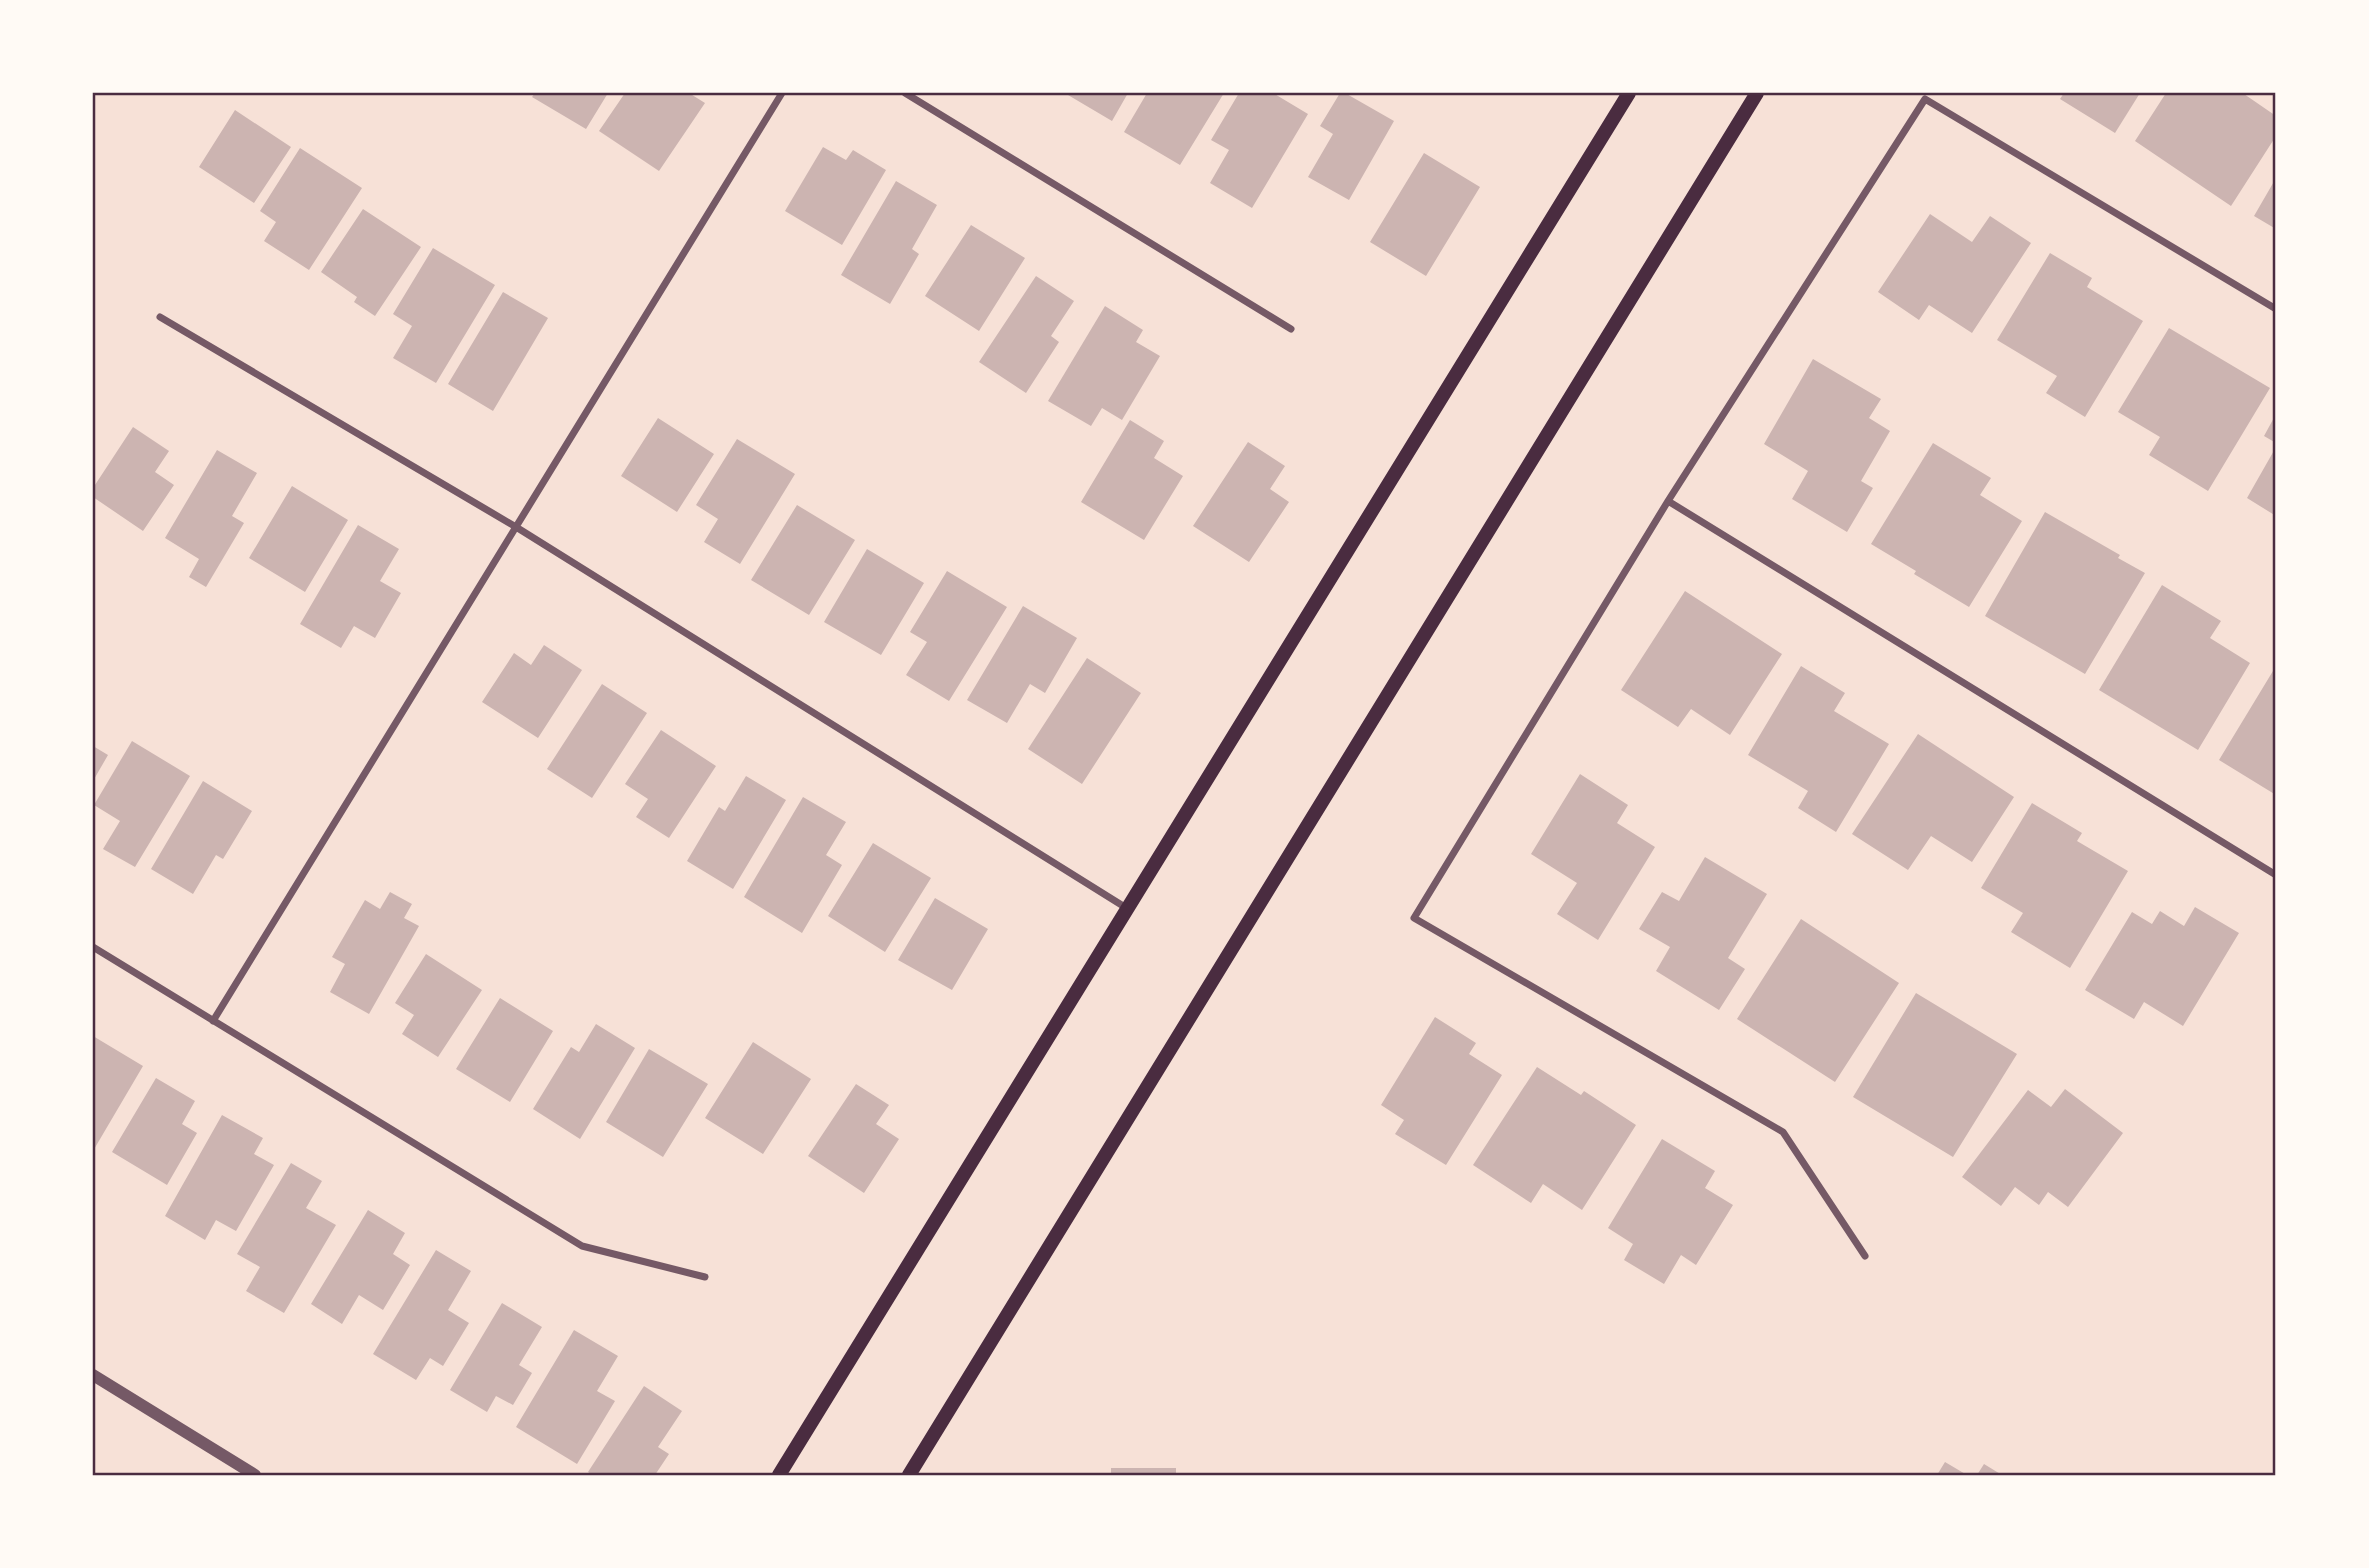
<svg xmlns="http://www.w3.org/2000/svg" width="2369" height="1568" viewBox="0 0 2369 1568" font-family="'Fira Sans',sans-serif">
<rect width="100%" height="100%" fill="#f7e1d7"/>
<path fill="#ccb4b1" d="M535 93H608L586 129 532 97Z
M625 93H689L705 103 659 171 599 131Z
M1070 93H1128L1112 121 1068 95Z
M1147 93H1224L1180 165 1124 132Z
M1239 93H1273L1308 114 1252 208 1210 183 1229 150 1211 140Z
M1340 93H1345L1394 121 1349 200 1308 177 1333 134 1320 126Z
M2064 93H2140L2115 133 2060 99Z
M2166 93H2245L2244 94 2276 116V136L2231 206 2135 141Z
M235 110 291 147 254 203 199 167Z
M823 147 846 160 853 150 886 170 842 245 785 211Z
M300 148 362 188 309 270 264 241 276 222 260 211Z
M1424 153 1480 187 1426 276 1370 242Z
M2276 178V229L2254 216Z
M896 181 937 205 912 249 919 254 890 304 841 275Z
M363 209 421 247 375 316 354 302 357 297 321 272Z
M1930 214 1972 242 1990 216 2031 243 1972 333 1929 305 1919 320 1878 292Z
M971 225 1025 258 979 331 925 296Z
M433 248 495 285 436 383 393 358 412 326 393 314Z
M2050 253 2092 278 2087 287 2143 321 2085 417 2046 393 2057 376 1997 340Z
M1036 276 1074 301 1051 336 1059 342 1026 393 979 362Z
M503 292 548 318 493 411 448 384Z
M1105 306 1143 330 1136 342 1160 356 1122 420 1102 408 1091 426 1048 401Z
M2169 328 2270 388 2208 491 2149 455 2160 437 2118 412Z
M1813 359 1881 399 1869 418 1890 431 1861 481 1873 488 1847 532 1792 499 1808 471 1764 444Z
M2276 414V443L2264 436Z
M658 418 714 454 677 512 621 476Z
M1130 420 1164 441 1154 458 1183 476 1144 540 1081 502Z
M133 427 169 451 155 472 174 485 143 531 93 497V488Z
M737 439 795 474 740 564 704 542 718 519 696 505Z
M1248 442 1285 466 1270 489 1289 502 1249 562 1193 526Z
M1933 443 1991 478 1980 495 2022 521 1969 607 1914 574 1916 571 1871 544Z
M2276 447V516L2247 498Z
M217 450 257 473 232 516 244 523 206 587 189 577 199 559 165 538Z
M292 486 348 520 305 592 249 558Z
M797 505 855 540 809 615 751 580Z
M2045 512 2120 555 2118 558 2145 573 2085 674 1985 616Z
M358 525 399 549 380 581 401 593 375 638 354 626 341 648 300 624Z
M867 549 924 583 881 655 824 622Z
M947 571 1007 607 949 701 906 675 927 642 910 632Z
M2162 585 2221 621 2210 638 2250 663 2198 750 2099 690Z
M1685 591 1782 654 1730 735 1691 709 1678 727 1621 690Z
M1023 606 1077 638 1045 693 1030 684 1007 723 967 700Z
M544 645 582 670 538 738 482 702 514 653 531 665Z
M1087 658 1141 693 1082 784 1028 749Z
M1801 666 1845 693 1834 711 1889 744 1836 832 1798 808 1808 791 1748 755Z
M2276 666V795L2219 760Z
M602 684 647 713 592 798 547 769Z
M661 730 716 766 669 838 636 817 648 799 625 784Z
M1918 734 2014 797 1972 862 1931 836 1908 870 1852 834Z
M132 741 190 776 135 867 103 849 120 821 94 805Z
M93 746 108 755 93 781Z
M1580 774 1628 805 1617 823 1655 847 1598 940 1557 914 1577 883 1531 854Z
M746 776 786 800 733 889 687 861 719 807 725 811Z
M203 781 252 811 223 859 216 855 193 894 151 869Z
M803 797 846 822 826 855 842 865 802 933 744 897Z
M2032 803 2082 833 2077 841 2128 871 2070 968 2011 932 2023 913 1981 888Z
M873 843 931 878 885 952 828 916Z
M1705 857 1767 894 1728 958 1745 969 1719 1010 1656 971 1670 947 1639 929 1662 892 1679 901Z
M390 892 412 904 404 918 419 926 369 1014 330 992 345 964 332 957 365 900 380 909Z
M935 898 988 929 952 990 898 960Z
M2195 907 2239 933 2183 1026 2144 1002 2134 1019 2085 990 2132 912 2152 924 2160 911 2184 926Z
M1801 919 1899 983 1835 1082 1737 1019Z
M426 954 482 990 438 1057 402 1034 414 1015 395 1003Z
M1916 993 2017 1054 1953 1157 1853 1097Z
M500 998 553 1031 510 1102 456 1069Z
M1435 1017 1476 1043 1469 1054 1502 1075 1446 1165 1395 1134 1404 1120 1381 1105Z
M596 1024 635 1048 580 1139 533 1109 571 1047 579 1052Z
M93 1036 143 1066 93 1151Z
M753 1042 811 1079 763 1154 705 1118Z
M649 1049 708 1084 663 1157 606 1122Z
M1537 1067 1581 1095 1584 1091 1636 1125 1582 1210 1543 1184 1531 1203 1473 1165Z
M156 1078 195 1101 182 1124 197 1133 167 1185 112 1152Z
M856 1084 889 1105 876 1124 899 1139 864 1193 808 1156Z
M2065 1089 2123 1133 2068 1207 2048 1192 2039 1205 2015 1187 2001 1206 1962 1177 2028 1090 2051 1107Z
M222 1115 263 1138 254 1154 274 1165 236 1231 216 1220 205 1240 165 1216Z
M1662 1139 1715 1171 1705 1188 1733 1205 1696 1265 1681 1255 1664 1284 1624 1260 1633 1244 1608 1228Z
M291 1163 322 1181 306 1208 336 1225 284 1313 246 1291 260 1267 237 1254Z
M368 1210 405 1233 393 1254 410 1265 383 1310 359 1295 342 1324 311 1304Z
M436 1250 471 1271 448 1310 469 1323 443 1366 430 1358 416 1380 373 1354Z
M502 1303 542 1327 519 1365 532 1373 513 1405 496 1396 487 1412 450 1390Z
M574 1330 618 1356 597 1391 615 1401 577 1464 516 1427Z
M644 1386 682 1411 658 1447 669 1454 655 1475H592L588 1472Z
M1945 1462 1967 1475H1937Z
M1984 1464 2002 1475H1977Z
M1111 1468H1176V1475H1111Z"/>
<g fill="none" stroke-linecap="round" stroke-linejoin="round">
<path stroke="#755966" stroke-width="7" d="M905 93 1291 329
M160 317 516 527 1128 909
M1668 501 2276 875
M93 947 582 1246 705 1277
M213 1021 782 93
M1865 1256 1783 1132 1414 918 1668 501 1925 99 2276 309"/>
<path stroke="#755966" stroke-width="12" d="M93 1375 255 1475"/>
<path stroke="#4a2c40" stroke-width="14" d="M779 1475 1629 93
M909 1475 1757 93"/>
</g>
<rect width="2369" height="1568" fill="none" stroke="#fffaf5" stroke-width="189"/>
<rect x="94" y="94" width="2180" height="1380" fill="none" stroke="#4a2c40" stroke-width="2.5"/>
</svg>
